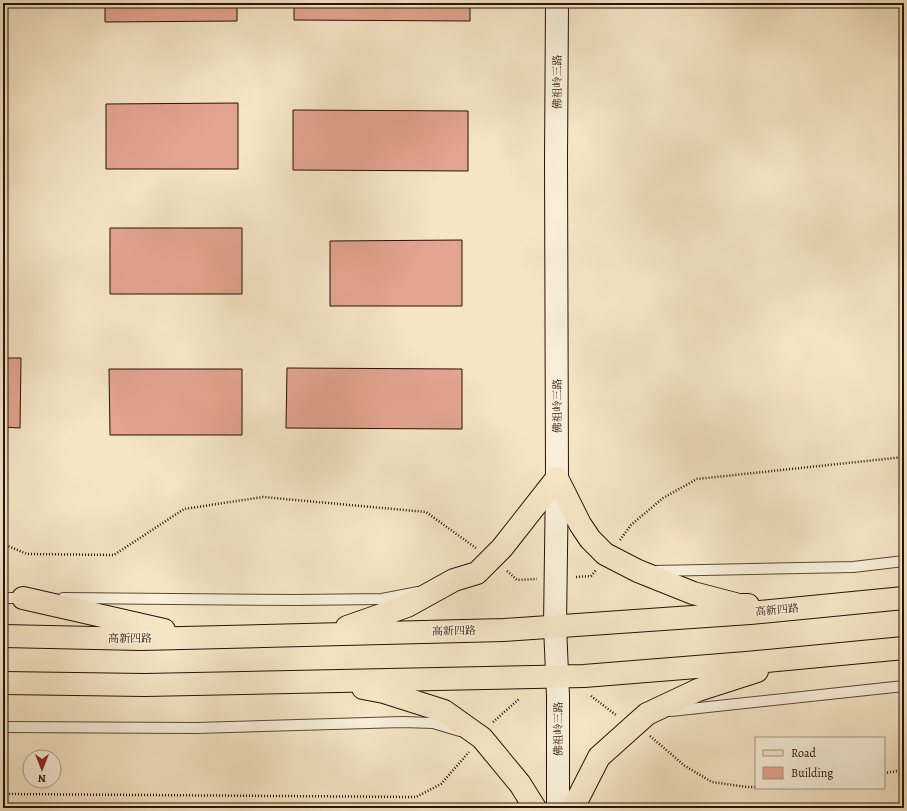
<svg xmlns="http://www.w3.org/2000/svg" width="907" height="811" viewBox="0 0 907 811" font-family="Alegreya,'Noto Serif SC',serif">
<rect width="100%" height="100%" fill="#f5e5c5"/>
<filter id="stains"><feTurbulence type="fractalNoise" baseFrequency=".005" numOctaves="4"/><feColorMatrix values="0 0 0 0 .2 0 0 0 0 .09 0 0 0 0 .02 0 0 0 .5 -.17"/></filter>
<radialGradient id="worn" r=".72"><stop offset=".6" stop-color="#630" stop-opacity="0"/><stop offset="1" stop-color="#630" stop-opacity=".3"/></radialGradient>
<path fill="#e3a490" stroke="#271301" d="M105 3H237V21L105 22Z
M294 3H470V21L294 20Z
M238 103V169H106V104Z
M293 110 468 111V171L293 170Z
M110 228H242V294H110Z
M462 240V306H330V241Z
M3 358H21L20 428 3 427Z
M287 368 462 369V429L286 428Z
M109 369H242V435H110Z"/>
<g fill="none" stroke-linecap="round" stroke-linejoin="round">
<defs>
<path id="lane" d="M654 571 853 567 904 561
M3 598H25
M63 598 296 600 382 599 418 592
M671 711 904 686
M3 727 196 728 403 722 433 723 460 731"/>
<path id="secondary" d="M557 3 556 159 557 478 555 626 558 696V808"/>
<path id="primary" d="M23 598 164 630
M347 627 407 606 454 580 477 573 502 548 557 478 580 524 590 539 605 554 638 571 693 593 739 605H748
M3 636 141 639 504 630 750 613 904 598
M3 683 145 685 584 676 746 663 904 648
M363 688 384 692 444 711 482 738 520 784 535 808
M573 808 599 757 647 714 698 690 757 671"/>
</defs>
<use href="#lane" stroke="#5a4832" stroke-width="12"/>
<use href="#secondary" stroke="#271301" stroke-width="24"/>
<use href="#primary" stroke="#271301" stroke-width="24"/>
<path stroke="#271301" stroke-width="2.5" stroke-dasharray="1 2" stroke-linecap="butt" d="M620 540 631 525 663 498 697 479 904 457
M3 544 27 554 114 555 184 509 263 497 426 512 476 548
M507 571 517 580 537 579
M576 577 591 576 596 570
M591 696 616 715
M493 722 519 699
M650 736 685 766 712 782 747 787H756
M884 773 904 770
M3 794 416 797 441 784 469 752"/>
<use href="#lane" stroke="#f8eed9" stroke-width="10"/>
<use href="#secondary" stroke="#f8eed9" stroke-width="22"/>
<use href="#primary" stroke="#f5e5c5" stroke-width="22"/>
</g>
<g text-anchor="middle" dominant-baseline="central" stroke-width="3.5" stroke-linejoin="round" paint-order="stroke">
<g font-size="11" fill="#271301" stroke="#f8eed9">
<text transform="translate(557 82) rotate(-90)">佛祖岭三路</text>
<text transform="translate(557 406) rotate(-90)">佛祖岭三路</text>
<text transform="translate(777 610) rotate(-5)">高新四路</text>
<text transform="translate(454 631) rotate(-1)">高新四路</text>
<text x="130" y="638">高新四路</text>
<text transform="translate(558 729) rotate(-90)">佛祖岭三路</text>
</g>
</g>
<rect width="907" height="811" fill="none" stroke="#f5e5c5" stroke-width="16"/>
<rect x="4" y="4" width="899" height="803" fill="none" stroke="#271301" stroke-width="2"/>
<rect x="8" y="8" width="891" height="795" fill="none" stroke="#271301"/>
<rect x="755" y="737" width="130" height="52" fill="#f8eed9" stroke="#a49683"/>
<rect x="763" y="750" width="20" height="6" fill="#f5e5c5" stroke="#a49683"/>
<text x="791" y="757" font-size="12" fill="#271301">Road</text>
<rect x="763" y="767" width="20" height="12" fill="#e3a490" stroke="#a49683"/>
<text x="791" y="777" font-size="12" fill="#271301">Building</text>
<g transform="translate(42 769) rotate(180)"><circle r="19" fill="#f8eed9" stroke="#a49683"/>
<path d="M0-3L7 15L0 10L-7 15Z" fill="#8f2418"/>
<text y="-6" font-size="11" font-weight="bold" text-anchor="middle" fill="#271301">N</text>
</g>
<rect width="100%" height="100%" filter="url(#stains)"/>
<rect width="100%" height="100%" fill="url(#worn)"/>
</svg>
